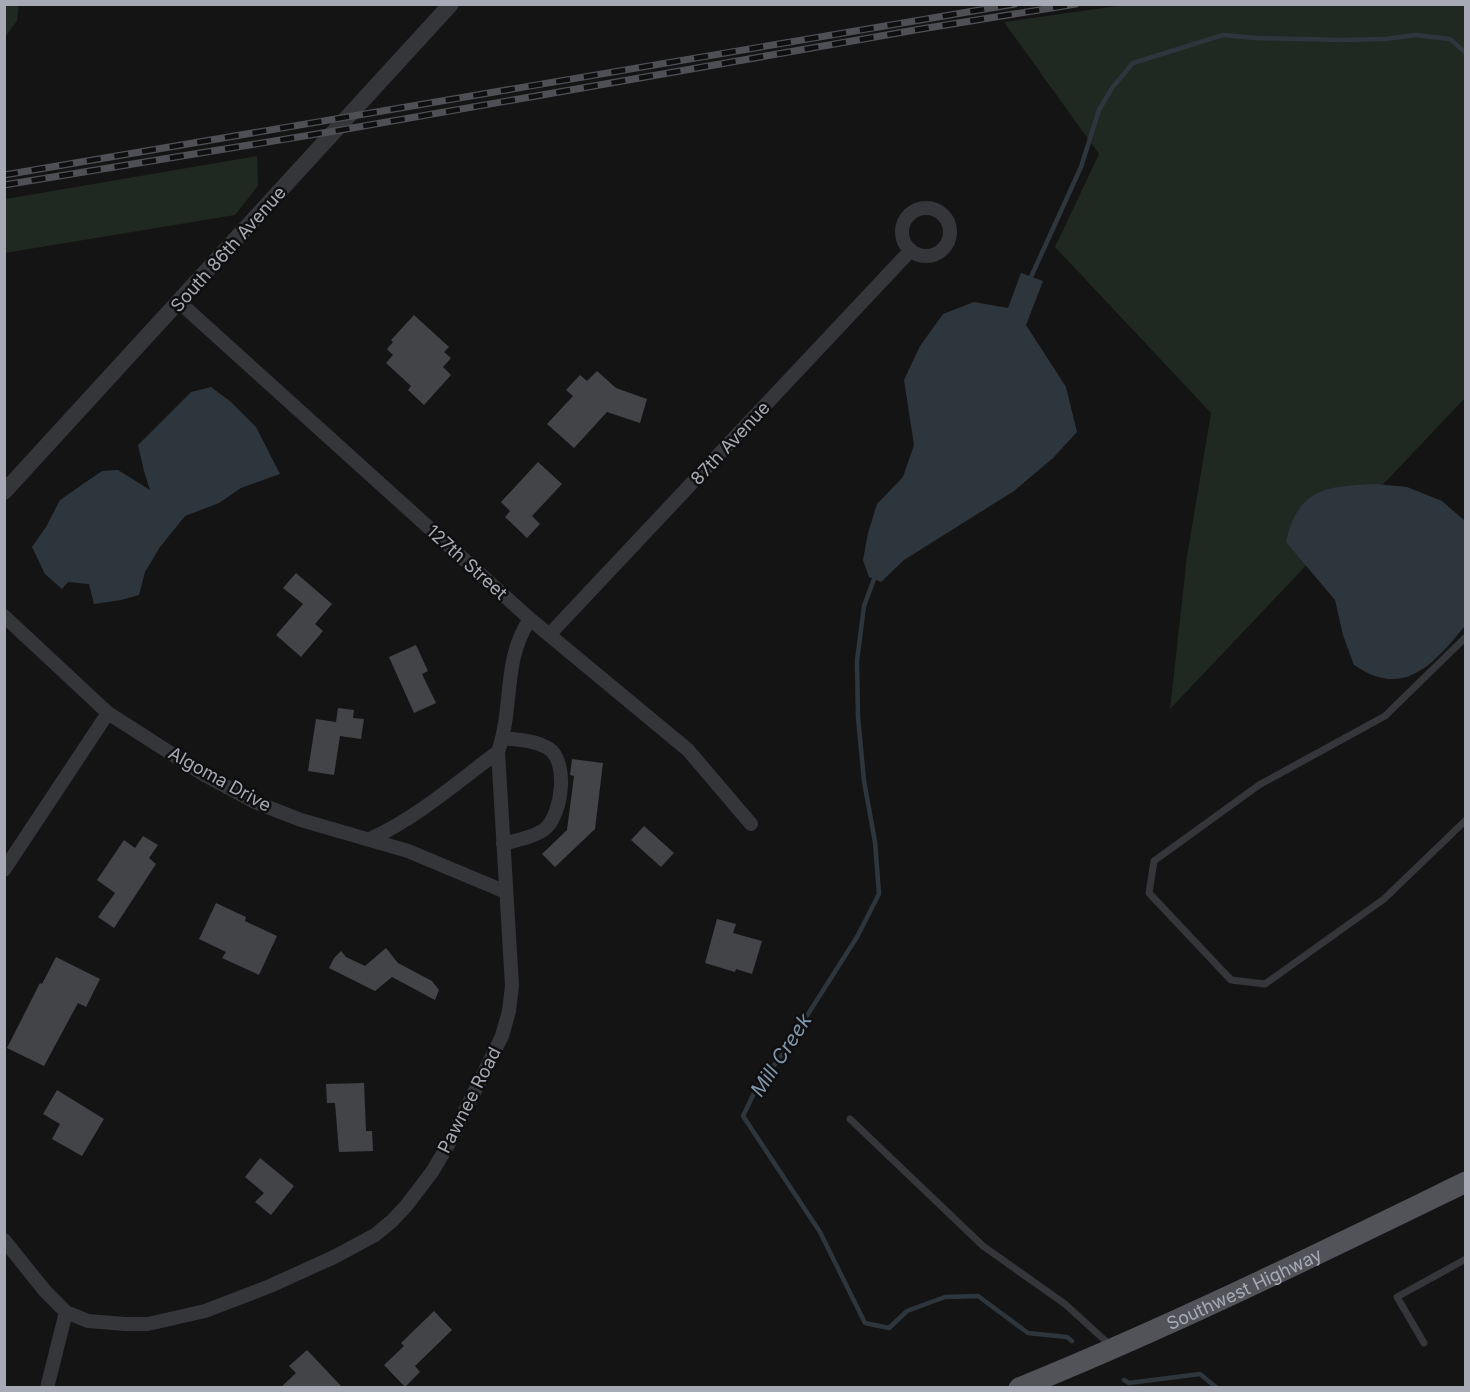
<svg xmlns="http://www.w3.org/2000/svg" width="1470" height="1392" viewBox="0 0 1470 1392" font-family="Inter,sans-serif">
<rect width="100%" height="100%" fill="#141415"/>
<path fill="#202822" d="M5 4 19 5 17 21 5 37Z
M1124 5H1465V398L1170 709 1187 556 1211 413 1055 247 1099 154 1004 22Z
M257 156 258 186 235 215 5 253V199Z"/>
<path fill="#2e363d" d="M1021 273 1043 281 1026 325 1066 387 1077 432 1053 458 1014 491 904 560 881 582 869 577 863 560 868 533 877 504 903 477 914 445 904 380 920 346 943 314 974 302 1008 308Z
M211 387 231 402 256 427 280 474 241 488 219 503 185 516 160 547 145 572 139 595 121 600 94 604 89 584 68 582 62 589 45 574 32 547 46 527 60 500 102 471 118 470 150 490 144 471 138 445 191 392Z
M1377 484 1407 487 1442 501 1465 521V626C1442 653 1415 690 1375 676 1368 674 1361 669 1354 665L1343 635 1335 600 1286 542C1298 487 1328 486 1377 484Z"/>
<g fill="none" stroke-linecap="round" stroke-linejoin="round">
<path stroke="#2e363d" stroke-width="4.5" d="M1031 277 1081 167 1099 110 1112 88 1133 63 1223 35 1255 38 1342 40 1385 39 1415 35 1450 39 1466 53
M874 579 864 606 857 661 858 717 864 781 875 842 879 894 857 937 782 1055 757 1087 743 1116 820 1232 865 1323 889 1328 907 1311 945 1297 978 1296 1028 1333 1067 1337 1072 1341
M1124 1380 1129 1383 1200 1374 1217 1388"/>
</g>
<path fill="#434448" d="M414 315 449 347 444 352 451 358 443 367 451 375 424 405 408 390 411 386 386 363 393 355 387 349 393 342 391 340Z
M597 371 616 388 647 399 640 423 607 412 574 448 547 424 573 396 566 390 580 375 587 381Z
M538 462 562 484 532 516 540 524 527 538 505 517 510 511 501 502Z
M296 573 332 604 315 624 323 631 301 657 276 635 303 604 283 588Z
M416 645 428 671 422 674 436 703 414 713 389 657Z
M338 708 354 710 353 718 364 719 361 739 340 736 334 775 308 771 316 719 336 722Z
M572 759 603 763 595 829 555 867 542 854 567 830 574 776 570 775Z
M644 826 674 853 661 867 631 840Z
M143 836 158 845 149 858 156 864 114 928 98 917 115 893 97 880 124 840 135 848Z
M216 903 246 917 245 921 277 936 259 975 222 958 226 952 199 939Z
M717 919 736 924 733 933 762 941 752 974 736 969 735 972 705 963Z
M386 948 398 963 432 981 439 990 435 1000 392 977 375 991 329 968 334 958 341 951 346 957 365 966Z
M56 957 100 979 86 1007 78 1003 44 1066 7 1048 40 983 42 984Z
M364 1083 366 1131H372L373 1151 339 1152 335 1103H327L326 1084Z
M57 1090 104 1119 82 1156 52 1139 60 1124 43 1114Z
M260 1158 294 1186 271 1215 255 1202 264 1193 245 1177Z
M434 1311 452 1330 415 1366 420 1372 405 1387 384 1365 404 1346 401 1343Z
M307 1350 343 1388H280L296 1373 289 1366Z"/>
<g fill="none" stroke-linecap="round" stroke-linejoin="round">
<path stroke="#35363a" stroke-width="7" d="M1466 637 1385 716 1259 785 1154 861 1149 893 1231 980 1265 984 1384 899 1466 820
M850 1119 983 1246 1065 1304 1110 1345
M1424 1343 1397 1297 1466 1259"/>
<path stroke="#35363a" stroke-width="14" d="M902 232a24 24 0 1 1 48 0a24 24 0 1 1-48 0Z
M179 302 530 619 688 750 751 824
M4 616 108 713 203 774 255 802 301 820 408 851 506 892
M549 635 911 250
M503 738C518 740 534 740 548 748 569 761 562 813 546 828 536 837 516 840 503 844
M370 839C417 818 457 782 498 752
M4 870 108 713
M4 1240 45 1291 66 1312 47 1388
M66 1312 88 1321 125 1324H148L205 1311 270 1286 334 1257 375 1235 392 1221 406 1206 432 1172 448 1145 502 1036 509 1011 512 986 498 752C514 706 502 661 530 619"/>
<path stroke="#35363a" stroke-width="16" d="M4 492 451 4"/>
<path stroke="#525359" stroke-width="21" id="s1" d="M1019 1388C1172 1326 1318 1254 1466 1182"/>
<defs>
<path id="rail" d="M4 175 1015 4
M4 185 335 131 921 29 1076 4"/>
</defs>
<use href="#rail" stroke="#4e5055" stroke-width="7"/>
<use href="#rail" stroke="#0f0f10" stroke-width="4.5" stroke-dasharray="14" stroke-linecap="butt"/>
</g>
<g text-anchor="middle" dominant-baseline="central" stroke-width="5" stroke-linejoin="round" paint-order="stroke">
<g font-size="18" fill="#a7aab4" stroke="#0f0f10">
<text transform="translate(228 249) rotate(-48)">South 86th Avenue</text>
<text transform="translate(730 443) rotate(-47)">87th Avenue</text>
<text transform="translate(467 562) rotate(42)">127th Street</text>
<text transform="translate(220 779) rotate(29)">Algoma Drive</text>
<text transform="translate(469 1100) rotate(-63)">Pawnee Road</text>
<text stroke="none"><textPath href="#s1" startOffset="246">Southwest Highway</textPath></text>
</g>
<g font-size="20" font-style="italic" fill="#8196ac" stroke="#0f0f10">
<text transform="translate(781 1055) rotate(-57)">Mill Creek</text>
</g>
</g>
<rect width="1470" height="1392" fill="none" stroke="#a7aab4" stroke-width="12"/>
</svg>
